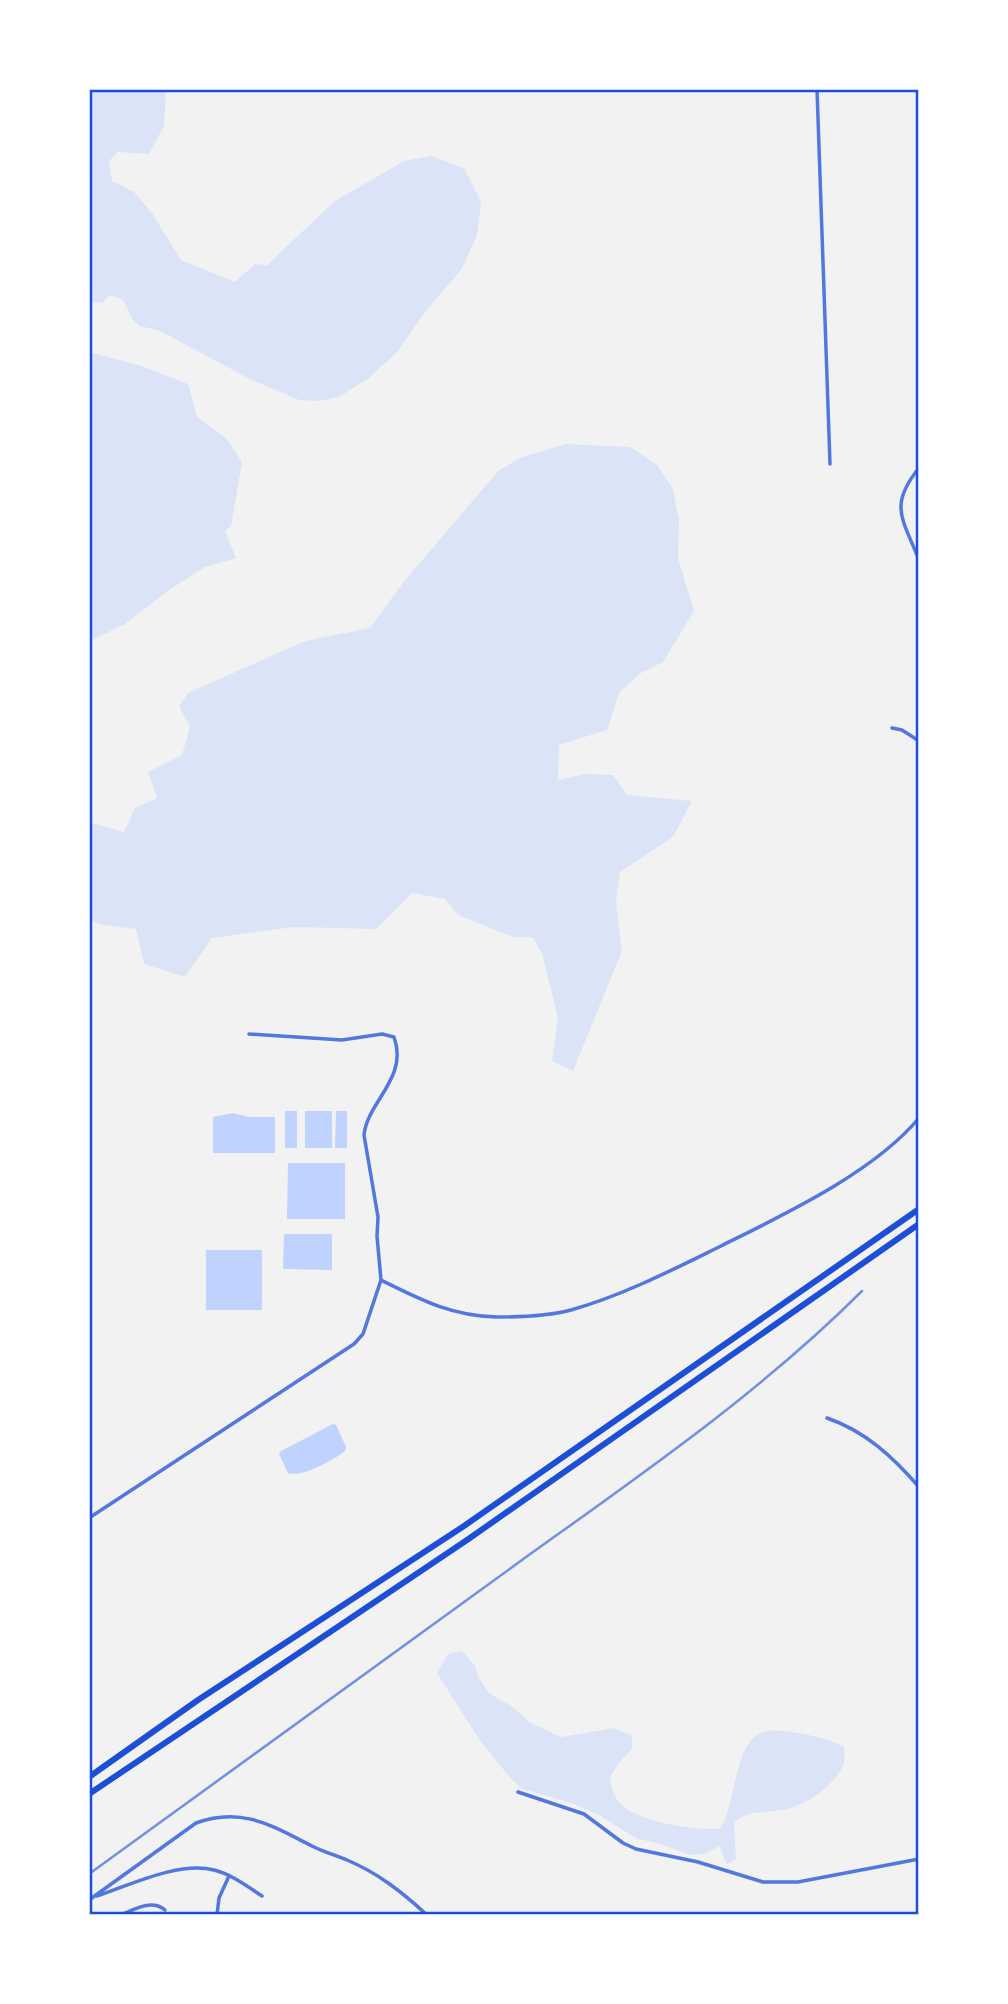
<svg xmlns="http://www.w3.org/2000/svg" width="1008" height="2004" viewBox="0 0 1008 2004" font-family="Helvetica,sans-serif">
<rect width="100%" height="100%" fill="#f2f2f2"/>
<path fill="#dbe4f7" d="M89 89H166L164 126 149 154 118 152 109 161 112 181 134 192 152 213 181 260 235 282 255 264 267 265 335 201 404 161 431 156 464 168 481 202 477 236 461 270 426 311 397 352 370 377 339 397 319 401 299 400 250 379 160 331 140 326 133 320 123 300 110 295 102 303 89 302Z
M89 352 142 366 188 384 197 417 227 439 242 462 231 526 225 531 236 558 205 567 169 590 125 624 89 642Z
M566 444 630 447 657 465 673 489 679 520 678 558 694 611 663 662 639 674 619 693 607 730 559 745 558 780 585 774 613 775 627 795 692 801 673 837 620 872 616 902 622 951 573 1071 552 1061 558 1017 542 953 532 937H513L458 915 445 899 412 893 376 929 294 927 212 938 185 977 144 964 136 929 103 925 89 920V822L124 832 135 808 157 798 148 772 182 755 190 727 179 706 188 693 305 641 370 628 402 584 498 471 522 457Z
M462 1651 475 1666 478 1677 489 1693 514 1708 529 1722 561 1737 614 1728 632 1736V1749L619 1763 610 1777C612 1789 614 1799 624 1807 644 1823 695 1830 720 1829 735 1806 734 1747 759 1734 768 1728 781 1731 791 1732 810 1735 828 1738 844 1747 844 1752 845 1758 844 1763 836 1784 812 1801 791 1808 771 1814 750 1808 734 1822L736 1859 727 1864 719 1846 705 1854 690 1855 658 1843 637 1839 599 1815 574 1804 523 1789 511 1779 479 1739 437 1673 448 1654Z"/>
<path fill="#bfd3fe" d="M285 1111H297V1148H285Z
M305 1111H332V1148H305Z
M336 1111H347V1148H335Z
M233 1113 249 1117H275V1153H213V1117Z
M288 1163H345V1219H287Z
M284 1234H332V1270L283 1269Z
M206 1250H262V1310H206Z
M333 1424 336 1425 346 1447 345 1451C334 1460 301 1478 288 1473L279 1454 281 1451Z"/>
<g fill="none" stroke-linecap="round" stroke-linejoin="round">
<path stroke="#5277de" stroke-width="3.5" d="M817 89 830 464
M919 468C888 506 903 519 919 560
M892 728 902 730 919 741
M381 1280C421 1300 452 1316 497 1317 520 1317 549 1316 571 1310 624 1295 674 1269 723 1245 787 1213 874 1172 919 1118
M827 1418C865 1431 893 1457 919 1487
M89 1518 354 1344 363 1334 381 1280 377 1236 378 1217 364 1135C367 1102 409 1078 394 1037L382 1034 342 1040 249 1034
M518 1792 584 1814 623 1843 636 1849 698 1862 763 1882H798L919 1859
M97 1896C130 1885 179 1861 214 1870 231 1874 247 1886 262 1896
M89 1900 196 1823C242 1806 272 1826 312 1846 323 1852 336 1855 347 1860 378 1873 402 1892 427 1915
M121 1915C135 1909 152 1899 165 1910
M217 1915 219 1898 229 1876"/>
<path stroke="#1d4ed8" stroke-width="6" d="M89 1777 198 1700 464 1526 919 1209
M89 1794 467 1540 919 1224"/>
<path stroke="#7290e2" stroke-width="2.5" d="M89 1874C234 1770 378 1665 522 1560 639 1476 760 1393 862 1291"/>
</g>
<rect width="1008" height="2004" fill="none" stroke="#ffffff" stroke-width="182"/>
<rect x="91" y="91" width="826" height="1822" fill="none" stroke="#1d4ed8" stroke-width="2.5"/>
</svg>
